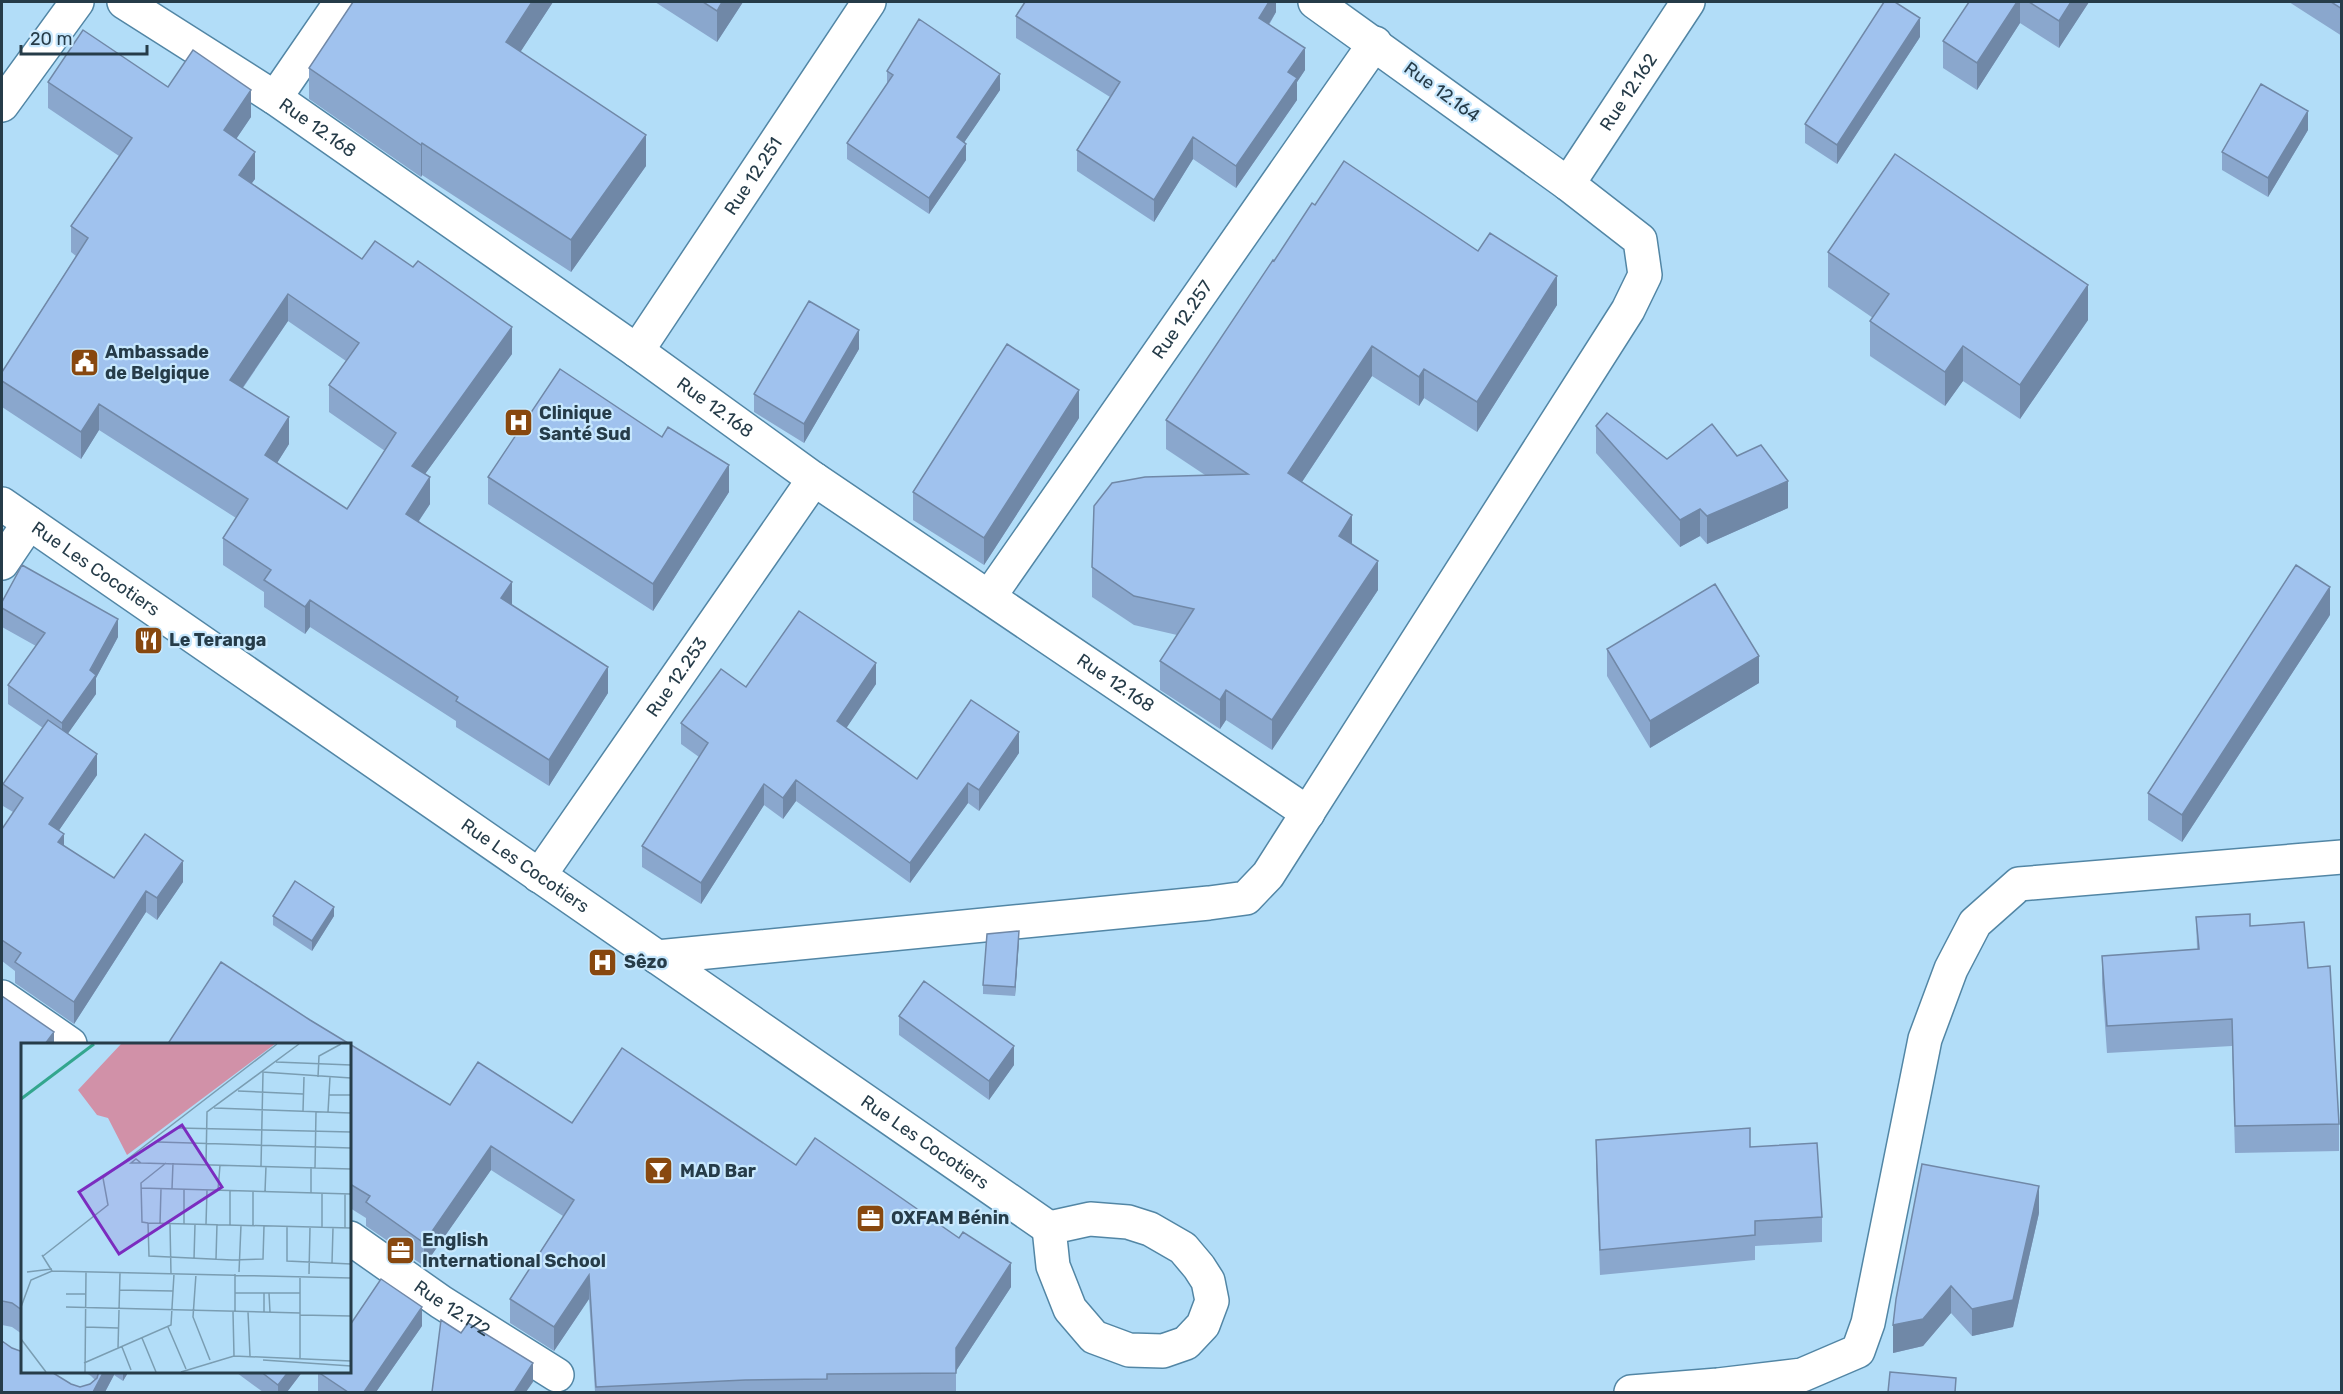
<svg xmlns="http://www.w3.org/2000/svg" width="2343" height="1394" viewBox="0 0 2343 1394" font-family="Rubik,sans-serif">
<rect width="100%" height="100%" fill="#b2ddf8"/>
<g fill="none" stroke-linecap="round" stroke-linejoin="round">
<defs>
<g id="street">
<path id="s1" d="M124 2 275 98 637 351 814 479 1308 813"/>
<path d="M275 98 341 2"/>
<path d="M2 105 77 2"/>
<path id="s2" d="M1568 184 1688 2"/>
<path id="s3" d="M637 351 869 2"/>
<path id="s4" d="M2 504 1049 1228"/>
<path d="M2 563 29 523"/>
<path id="s5" d="M989 597 1375 43"/>
<path id="s6" d="M539 876 814 479"/>
<path d="M657 957 1209 903 1246 898 1268 875 1628 310 1645 275 1640 240 1568 184 1315 2"/>
<path d="M2 997 70 1044"/>
<path d="M1090 1219 1128 1222 1150 1229 1183 1248 1199 1267 1208 1281 1212 1301 1203 1325 1186 1343 1163 1351 1129 1350 1094 1337 1070 1309 1053 1266 1049 1228Z"/>
<path id="s7" d="M350 1238 441 1302 557 1375"/>
<path d="M1631 1392 1718 1385 1802 1375 1858 1351 1868 1323 1925 1039 1951 969 1975 923 2019 884 2342 857"/>
</g>
</defs>
<use href="#street" stroke="#5286a5" stroke-width="36"/>
<use href="#street" stroke="#fff" stroke-width="33"/>
</g>
<path fill="#8aa7cd" fill-rule="evenodd" d="M353 2H553L520 52 646 166 571 272 422 175 421 177 309 99V68Z
M655 2H743L717 42Z
M1276 2V12L1269 25 1305 70 1297 82V100L1236 188 1193 159 1154 222 1077 171V150L1110 97 1016 38V16Z
M1969 2H2089L2059 48 2020 23 1977 90 1943 68V41Z
M2289 2H2342V36Z
M1920 37 1837 164 1805 143V124Z
M887 71 1000 90 964 142 966 160 929 214 847 159V143L887 85Z
M48 82 168 87 251 117 236 139 255 179 251 183 362 259 512 354 425 474 430 504 419 521 608 693 549 786 456 727V721L310 627 305 634 264 607V592L223 565V538L236 518 99 430 81 459 2 407V372L76 256 71 252V226L119 156 48 108ZM288 321 346 361 329 385V412L385 451 347 509 277 463 289 444 243 388Z
M2308 130 2268 197 2222 170V152Z
M1315 205 1557 305 1477 432 1424 398 1419 406 1372 376 1302 482 1352 544 1378 590 1272 750 1226 720 1220 729 1160 690V661L1177 635 1134 625 1092 597V567L1205 475 1166 449V420L1274 261Z
M1828 252 2088 320 2020 419 1963 381 1945 406 1870 356V321L1873 318 1828 287Z
M859 349 804 443 754 412V394Z
M1079 418 984 565 913 520V492Z
M1596 426 1667 459 1737 456 1788 508 1707 544 1700 536 1680 547 1596 453Z
M488 477 729 492 653 611 488 504Z
M2 602 118 637 96 678V694L68 733 97 775 59 830 64 846 114 878 183 882 157 920 146 912 74 1024 15 983V971L2 961V829L13 812 3 806V784L43 728 8 704V685L36 646 2 627Z
M2330 615 2182 842 2148 820V793Z
M1607 649 1759 683 1650 748 1607 676Z
M876 684 846 728 917 779 1019 753 979 811 968 803 910 883 796 801 783 819 764 805 701 904 642 867V846L699 757 681 744V723L746 687Z
M273 916H334L312 951 273 925Z
M2196 917 2250 926 2308 968 2339 1124V1151L2235 1153 2232 1046 2107 1053 2102 983V956L2197 949Z
M1019 940 1015 996 983 994V985Z
M2 996 54 1044H22V1334L12 1327 2 1325Z
M899 1016 1014 1065 989 1100 899 1035Z
M310 1020 450 1105 572 1123 796 1165 1011 1287 956 1371V1392H595L589 1299 554 1351 510 1323V1299L563 1216 491 1170 424 1266 366 1226V1218L350 1208V1044H169V1042Z
M1596 1140 1750 1147 1822 1217V1242L1755 1246V1260L1600 1275 1596 1165Z
M2039 1213 2013 1327 1972 1336 1951 1313 1923 1346 1893 1353V1325Z
M422 1326 376 1392H320L318 1391V1372Z
M22 1371 80 1387 90 1384 95 1380 91 1376 83 1371H129L123 1381 114 1375 105 1392H2Z
M237 1371H303L287 1392H263L237 1373Z"/>
<path fill="#7088a7" d="M532 2H553L506 74V42Z
M722 2H743L717 42V11Z
M1269 2H1276V12L1259 40V18Z
M2017 2H2020V23L1977 90V63Z
M2071 2H2089L2059 48V21Z
M1920 18V37L1837 164V145Z
M1305 48V70L1297 82V100L1236 188V166L1288 72Z
M1000 74V90L957 153V137Z
M251 90V117L224 157V130Z
M2308 111V130L2268 197V178Z
M646 135V166L571 272V240Z
M1193 137V159L1154 222V200Z
M422 143V175L421 177V145Z
M966 144V160L929 214V198Z
M255 152V179L239 201V175Z
M1557 276V305L1477 432V402Z
M2088 285V320L2020 419V385Z
M288 294V321L230 406V380Z
M512 327V354L412 492V466Z
M859 330V349L804 443V424Z
M1372 346V376L1288 503V473Z
M1963 346V381L1945 406V372Z
M1424 369V398L1419 406V377Z
M1079 390V418L984 565V538Z
M99 404V430L81 459V432Z
M289 417V444L265 482V455Z
M729 465V492L653 611V584Z
M430 477V504L406 540V514Z
M1788 481V508L1707 544V516Z
M1700 509V536L1680 547V520Z
M1352 515V544L1339 536Z
M1378 561V590L1272 750V720Z
M512 582V608L501 598Z
M2330 587V615L2182 842V815Z
M310 600V627L305 634V607Z
M118 619V637L96 678V694L62 742V723Z
M1759 656V683L1650 748V721Z
M876 663V684L837 742V721Z
M608 667V693L549 786V760Z
M1226 690V720L1220 729V700Z
M1019 732V753L979 811V790Z
M97 754V775L49 845V824Z
M796 780V801L783 819V798Z
M968 783V803L910 883V863Z
M764 784V805L701 904V883Z
M64 834V855L58 842Z
M183 861V882L157 920V898Z
M146 891V912L74 1024V1002Z
M334 907V916L312 951V941Z
M1019 931V940L1015 996V987Z
M54 1032V1044H45Z
M1014 1046V1065L989 1100V1081Z
M491 1146V1170L424 1266V1243Z
M2039 1186V1213L2013 1327 1972 1336V1309Z
M1011 1263V1287L956 1371V1348Z
M589 1275V1299L554 1351V1327Z
M1951 1286V1313L1923 1346 1893 1353V1325Z
M422 1307V1326L376 1392H364Z
M533 1363V1382L526 1392H513Z
M104 1371H114V1375L105 1392H93Z
M123 1371H129L123 1381Z
M289 1371H303L287 1392H278V1385Z"/>
<path fill="#a0c2ee" stroke="#7088a7" stroke-width="1.5" fill-rule="evenodd" d="M353 2H532L506 42 646 135 571 240 422 143 421 145 309 68Z
M703 2H722L717 11Z
M1025 2H1269L1259 18 1305 48 1288 72 1297 78 1236 166 1193 137 1154 200 1077 150 1120 82 1016 16Z
M1884 2H1895L1920 18 1837 145 1805 124Z
M1969 2H2017L1977 63 1943 41Z
M2029 2H2071L2059 21Z
M2331 2H2342V9Z
M919 19 1000 74 957 137 966 144 929 198 847 143 893 75 887 71Z
M83 30 168 87 193 50 251 90 224 130 255 152 239 175 362 259 375 241 413 267 418 261 512 327 412 466 430 477 406 514 512 582 501 598 608 667 549 760 456 701 458 697 310 600 305 607 264 580 271 570 223 538 248 499 99 404 81 432 2 381V372L88 238 71 226 132 138 48 82ZM288 294 359 343 329 385 396 433 347 509 265 455 289 417 230 380Z
M2261 84 2308 111 2268 178 2222 152Z
M1895 154 2088 285 2020 385 1963 346 1945 372 1870 321 1889 294 1828 252Z
M1344 161 1478 251 1490 233 1557 276 1477 402 1424 369 1419 377 1372 346 1288 473 1352 515 1339 536 1378 561 1272 720 1226 690 1220 700 1160 661 1194 609 1134 596 1092 567 1094 506 1112 483 1145 477 1248 474 1166 420 1273 260 1274 261 1312 203 1315 205Z
M809 301 859 330 804 424 754 394Z
M1007 344 1079 390 984 538 913 492Z
M560 369 662 437 668 427 729 465 653 584 488 477Z
M1607 413 1667 459 1712 424 1737 456 1761 445 1788 481 1707 516 1700 509 1680 520 1596 426Z
M22 565 118 619 90 670 96 675 62 723 8 685 45 633 2 608V602Z
M2296 565 2330 587 2182 815 2148 793Z
M1715 584 1759 656 1650 721 1607 649Z
M799 611 876 663 837 721 917 779 971 700 1019 732 979 790 968 783 910 863 796 780 783 798 764 784 701 883 642 846 708 743 681 723 721 669 746 687Z
M48 720 97 754 49 824 64 834 58 842 114 878 145 834 183 861 157 898 146 891 74 1002 15 962 21 953 2 940V829L23 798 3 784Z
M295 881 334 907 312 941 273 916Z
M2250 914V926L2304 922 2308 968 2330 966 2339 1124 2235 1126 2232 1019 2107 1026 2102 956 2199 949 2196 917Z
M1019 931 1015 987 983 985 987 934Z
M221 962 310 1020 450 1105 478 1062 572 1123 622 1048 796 1165 815 1138 959 1238 963 1232 1011 1263 956 1348V1373L827 1374V1379L745 1380 596 1387 589 1275 554 1327 510 1299 574 1200 491 1146 424 1243 366 1202 370 1196 350 1184V1044H172L169 1042Z
M924 981 1014 1046 989 1081 899 1016Z
M2 996 54 1032 45 1044H22V1310L12 1303 2 1301Z
M1750 1128V1147L1817 1143 1822 1217 1755 1221V1235L1600 1250 1596 1140Z
M1922 1164 2039 1186 2013 1300 1972 1309 1951 1286 1923 1319 1893 1325 1896 1299Z
M381 1279 422 1307 364 1392H348L318 1372 350 1371V1325Z
M441 1320 461 1333 468 1323 533 1363 515 1391 513 1392H432Z
M2 1341 12 1348 20 1351 22 1350V1371H50L71 1384 80 1387 90 1384 97 1378 99 1371H104L93 1392H2Z
M260 1371H289L278 1385Z
M1890 1372 1956 1378 1955 1392H1888Z"/>
<defs>
<symbol id="civic-square" viewBox="-11 -11 22 22"><rect x="-9" y="-9" width="18" height="18" rx="4" fill="#88480f" stroke="#c8e8fd"/><path d="M-.6-6.5H3V-4.5H.6V-3L4-1V1h2V6H-6V1h2V-1L-.6-3ZM-1.2 2.5V6h2.4V2.5Z" fill="#fff"/></symbol>
<symbol id="hospital-square" viewBox="-11 -11 22 22"><rect x="-9" y="-9" width="18" height="18" rx="4" fill="#88480f" stroke="#c8e8fd"/><path d="M-5-5h3v3.5h4V-5h3V5h-3V1.5h-4V5h-3Z" fill="#fff"/></symbol>
<symbol id="restaurant-square" viewBox="-11 -11 22 22"><rect x="-9" y="-9" width="18" height="18" rx="4" fill="#88480f" stroke="#c8e8fd"/><path d="M-5-6h1v4h1v-4h1v4h1v-4h1v5L-1.5 .5V6h-2V.5L-5-1ZM5-6V6H3V1.5H1.5Q1.5-4 5-6Z" fill="#fff"/></symbol>
<symbol id="bar-square" viewBox="-11 -11 22 22"><rect x="-9" y="-9" width="18" height="18" rx="4" fill="#88480f" stroke="#c8e8fd"/><path d="M-6-5H6L.8 .8V4.5H3.5V6h-7V4.5H-.8V.8Z" fill="#fff"/></symbol>
<symbol id="office-square" viewBox="-11 -11 22 22"><rect x="-9" y="-9" width="18" height="18" rx="4" fill="#88480f" stroke="#c8e8fd"/><path d="M-6-3h4V-5.5h4V-3h4V5H-6ZM-1-4.5V-3h2v-1.5ZM-6 0V1H6V0Z" fill="#fff"/></symbol>
</defs>
<g fill-rule="evenodd">
<use href="#civic-square" x="68" y="346" width="33" height="33"/>
<use href="#hospital-square" x="502" y="406" width="33" height="33"/>
<use href="#restaurant-square" x="132" y="624" width="33" height="33"/>
<use href="#hospital-square" x="586" y="946" width="33" height="33"/>
<use href="#bar-square" x="642" y="1154" width="33" height="33"/>
<use href="#office-square" x="854" y="1202" width="33" height="33"/>
<use href="#office-square" x="384" y="1234" width="33" height="33"/>
</g>
<g text-anchor="middle" dominant-baseline="central" stroke-width="4.5" stroke-linejoin="round" paint-order="stroke">
<g font-size="18" fill="#263c49" stroke="#c8e8fd">
<text transform="translate(1442 92) rotate(36)">Rue 12.164</text>
<text stroke="none"><textPath href="#s2" startOffset="110">Rue 12.162</textPath></text>
<text stroke="none"><textPath href="#s1" startOffset="231">Rue 12.168</textPath></text>
<text stroke="none"><textPath href="#s3" startOffset="210">Rue 12.251</textPath></text>
<text stroke="none"><textPath href="#s5" startOffset="338">Rue 12.257</textPath></text>
<text stroke="none"><textPath href="#s1" startOffset="717">Rue 12.168</textPath></text>
<text stroke="none"><textPath href="#s4" startOffset="114">Rue Les Cocotiers</textPath></text>
<text stroke="none"><textPath href="#s6" startOffset="242">Rue 12.253</textPath></text>
<text stroke="none"><textPath href="#s1" startOffset="1203">Rue 12.168</textPath></text>
<text stroke="none"><textPath href="#s4" startOffset="636">Rue Les Cocotiers</textPath></text>
<text stroke="none"><textPath href="#s4" startOffset="1122">Rue Les Cocotiers</textPath></text>
<text stroke="none"><textPath href="#s7" startOffset="124">Rue 12.172</textPath></text>
</g>
<g font-size="18" font-weight="bold" fill="#263c49" stroke="#c8e8fd" text-anchor="start">
<text x="105" y="352">Ambassade<tspan x="105" dy="21">de Belgique</tspan></text>
<text x="539" y="413">Clinique<tspan x="539" dy="21">Santé Sud</tspan></text>
<text x="169" y="640">Le Teranga</text>
<text x="624" y="962">Sêzo</text>
<text x="680" y="1171">MAD Bar</text>
<text x="891" y="1218">OXFAM Bénin</text>
<text x="422" y="1240">English<tspan x="422" dy="21">International School</tspan></text>
</g>
</g>
<g transform="translate(21 1043)">
<rect width="330" height="330" fill="#b2ddf8"/>
<path d="M100 1H254L106 112 87 75 76 72 57 47Z" fill="#d191a8"/>
<path fill="none" stroke="#33a68e" stroke-width="3" d="M0 56 73 1"/>
<path fill="none" stroke="#7a9db2" stroke-width="1.5" d="M255 19 330 22M241 29 330 35M297 34 298 13 320 1M217 48 282 51M308 52H330M193 65 330 70M282 68 283 34M307 69 309 34M157 85 330 89M137 99 330 105M120 120H110L115 116 120 120 330 126M185 121 186 69 278 1M240 123 242 30M290 124V150M294 125 295 69M120 145 330 151M151 146 152 120M197 147 199 122M244 149 245 123M324 151V185M127 180 330 185M127 180 128 213 211 217 242 216 243 183M127 180 121 179 120 140 145 120M139 181 140 146M149 181 150 231M163 181V146M185 181 186 147M209 182V148M232 182V149M266 183V218L330 221M301 185V151M21 212 31 228M22 213 87 162 82 135 256 1M173 216 174 181M195 216 196 181M311 220 312 185M6 229 31 226M218 229 220 182M175 231 172 274 189 317M288 231 289 185M279 234V315M98 247 152 248M214 250H279M243 250V269M248 250 249 269M45 251H64M0 264 10 237 31 228 330 235M45 264 279 270M212 269 213 313M214 269V231M227 269 229 313M279 272 330 273M64 284 97 285M147 284 165 326M121 295 135 329M0 296 25 329M101 304 110 327M97 305 99 230M242 317 330 323M63 320 150 282 153 231M64 329 65 229M160 329 213 313 330 318"/>
<path fill="#7b2cbf" fill-opacity="0.15" stroke="#7b2cbf" stroke-width="3" d="M161 82 201 144 98 211 58 149Z"/>
<rect width="330" height="330" fill="none" stroke="#263c49" stroke-width="3"/>
</g>
<rect width="2343" height="1394" fill="none" stroke="#263c49" stroke-width="6"/>
<path d="M21 45v9h126v-9" fill="none" stroke="#263c49" stroke-width="3"/>
<text x="30" y="45" font-size="18" fill="#263c49" stroke="#c8e8fd" stroke-width="4.5" paint-order="stroke">20 m</text>
</svg>
